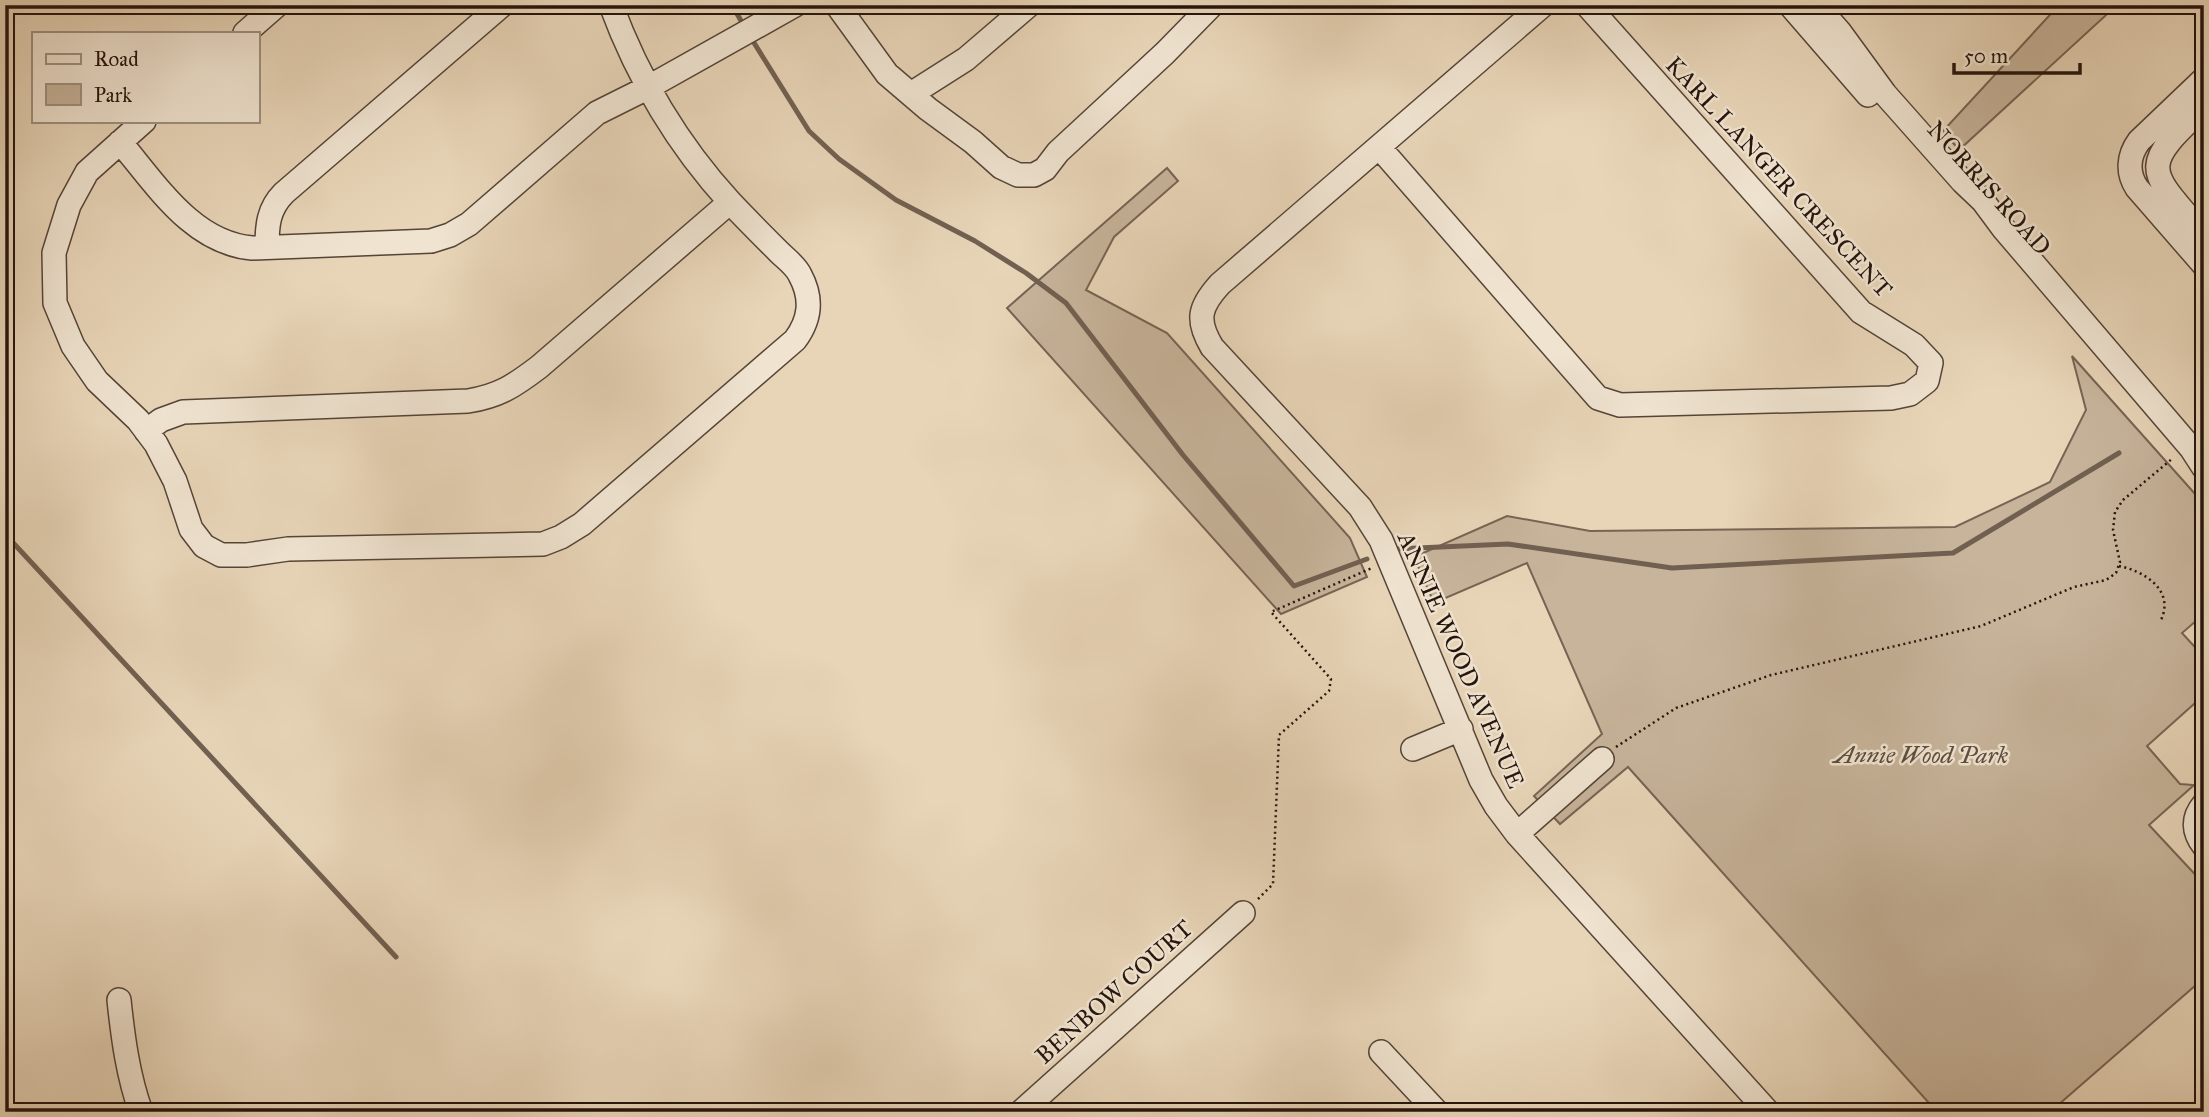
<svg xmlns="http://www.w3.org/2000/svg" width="2209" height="1117" viewBox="0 0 2209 1117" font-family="'IM FELL Great Primer',serif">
<rect width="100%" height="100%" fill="#e8d5b8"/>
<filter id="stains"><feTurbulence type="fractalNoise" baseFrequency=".00286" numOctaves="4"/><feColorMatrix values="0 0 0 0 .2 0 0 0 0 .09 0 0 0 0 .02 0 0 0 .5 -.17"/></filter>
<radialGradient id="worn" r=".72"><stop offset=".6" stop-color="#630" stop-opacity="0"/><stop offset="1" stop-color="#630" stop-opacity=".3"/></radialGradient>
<path fill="#c7b49b" stroke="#766454" stroke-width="2" d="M2059 5H2117L1959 150 1943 131Z
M1167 168 1178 181 1114 237 1086 290 1167 333 1350 538 1367 577 1281 614 1007 308Z
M2072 356 2204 504V614L2182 633 2204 657V695L2147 746 2180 784 2194 785 2149 825 2204 884V978L2050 1112H1937L1628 767 1560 824 1534 796 1602 734 1527 563 1434 603 1414 557 1507 516 1590 531 1955 527 2050 482 2086 410Z"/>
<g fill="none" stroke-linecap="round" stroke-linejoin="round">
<path stroke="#716051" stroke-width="5" d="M732 5 744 26
M751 38 809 131 839 159 896 200 975 241 1026 273 1066 303 1183 455 1294 586 1367 559
M5 534 396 957
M1395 549 1508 544 1672 568 1953 553 2119 453"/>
<defs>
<path id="minor" d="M837 5 887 74 928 109 973 142 1001 167 1018 175H1034L1045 169 1058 152 1165 53 1212 5
M1543 5 1220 284C1199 307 1196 320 1212 347L1360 507 1381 540 1481 780 1496 806 1517 834 1768 1112
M1790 5 1868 95
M1816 5 1839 31 1885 94 1963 182 1983 201 2003 228 2191 448 2204 468
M245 33 277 5
M2204 79 2139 141C2128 156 2127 173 2137 188L2204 265
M911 94 966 59 1029 5
M2204 107C2137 168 2148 170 2204 235
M144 121 87 172 69 205 54 253 55 303 73 346 97 381 138 420 156 444 175 481 191 529 204 546 221 555H247L288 549 543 544 561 537 582 524 795 340C810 320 813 299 800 275 796 266 786 259 779 252 762 235 746 219 730 202 678 145 638 78 611 5
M120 142C156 184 192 243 252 248L431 241 450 235 469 224 597 113 647 88 795 5
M1379 147 1598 398 1620 405 1891 398 1910 394 1927 381 1931 363 1914 345 1861 312 1587 5
M267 247C267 226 268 209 284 193L502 5
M146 431 161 420 183 412 468 401C499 396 514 386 539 367L730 202
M1413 749 1461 729
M2204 804C2192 818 2193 832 2204 846
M1517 834 1602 759
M119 1000C123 1038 128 1076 141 1112
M1381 1052 1437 1112
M1021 1112 1243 913"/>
</defs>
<use href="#minor" stroke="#554438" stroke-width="26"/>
<path stroke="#24140d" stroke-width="2.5" stroke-dasharray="2 3.5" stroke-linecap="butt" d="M2119 566C2144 571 2175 590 2161 620
M1616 747 1676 708 1771 675 1981 626 2074 587 2106 580 2116 573 2120 562 2113 530 2115 512 2123 500 2173 458
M1258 899 1273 884 1279 735 1329 691 1331 679 1271 612 1372 568"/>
<use href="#minor" stroke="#f0e4d1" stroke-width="23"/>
</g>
<g text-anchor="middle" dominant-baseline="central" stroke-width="5" stroke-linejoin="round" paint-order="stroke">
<g font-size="24" fill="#24140d" stroke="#f0e4d1">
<text transform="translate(1779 177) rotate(47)">KARL LANGER CRESCENT</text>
<text transform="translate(1989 188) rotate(48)">NORRIS ROAD</text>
<text transform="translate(1461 660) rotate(66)">ANNIE WOOD AVENUE</text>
<text transform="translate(1114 992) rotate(-42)">BENBOW COURT</text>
</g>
<g font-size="24" font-style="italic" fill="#5d4c3f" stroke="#f0e4d1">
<text x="1921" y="755">Annie Wood Park</text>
</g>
</g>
<rect width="2209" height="1117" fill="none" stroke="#e8d5b8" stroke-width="28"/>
<rect x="7" y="7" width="2195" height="1103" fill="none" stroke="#24140d" stroke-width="3.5"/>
<rect x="14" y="14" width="2181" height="1089" fill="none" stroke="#24140d" stroke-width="2"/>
<rect x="32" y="32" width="228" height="91" fill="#f0e4d1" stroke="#9e9183" stroke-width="2"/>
<rect x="46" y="54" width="35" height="10" fill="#f0e4d1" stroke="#9e9183" stroke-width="2"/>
<text x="94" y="66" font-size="21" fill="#24140d">Road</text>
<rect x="46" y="84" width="35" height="21" fill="#c7b49b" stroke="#9e9183" stroke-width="2"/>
<text x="94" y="102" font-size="21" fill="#24140d">Park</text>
<path d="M1954 63v10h126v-10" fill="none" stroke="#24140d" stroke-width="3.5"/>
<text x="1964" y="63" font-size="21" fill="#24140d" stroke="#f0e4d1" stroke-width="5" paint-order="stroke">50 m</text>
<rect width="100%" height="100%" filter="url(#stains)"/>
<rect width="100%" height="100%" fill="url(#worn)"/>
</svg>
